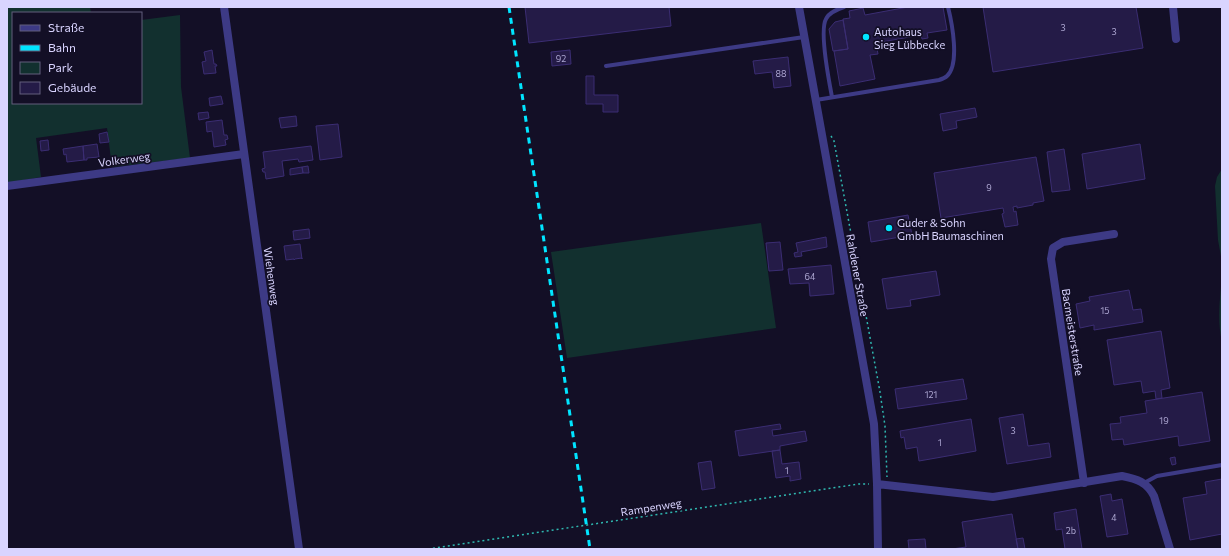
<svg xmlns="http://www.w3.org/2000/svg" width="1229" height="556" viewBox="0 0 1229 556" font-family="Commissioner,sans-serif">
<rect width="100%" height="100%" fill="#130f26"/>
<path fill="#12302f" d="M7 7H90L91 13H13V103H141V20L180 15 181 87 190 158 112 167 107 128 36 138 41 177 7 183Z
M1222 169V262L1218 240 1215 186 1217 177Z
M761 223 776 328 567 358 551 252Z
M1222 276V342C1217 321 1220 297 1222 276Z"/>
<path fill="#241b47" stroke="#3b2d73" d="M525 7H669L671 26 529 43Z
M908 7H943L947 30 927 33 928 38 922 39 921 35 876 43 878 54 870 55 875 79 840 86 834 51 848 49 843 19 850 18 849 11 863 8 865 15Z
M983 7H1136L1143 48 993 72Z
M843 20 848 49 833 51 829 29 835 22Z
M212 50 214 64H216L217 66H215L216 73 204 74 202 62 206 61 204 52Z
M570 50 571 64 552 66 551 52Z
M788 57 791 86 774 88 772 72 755 74 753 61Z
M586 76H594V95H618V112H603V104H586Z
M221 96 223 104 210 106 209 98Z
M975 108 977 117 956 121 957 128 943 131 940 114Z
M208 112 209 118 199 120 198 113Z
M296 116 297 126 281 128 279 118Z
M222 120 224 135H227L228 139 225 140 226 145 214 147 212 131 207 132 206 122Z
M338 124 342 157 320 160 316 126Z
M107 132 109 142 100 143 99 134Z
M48 140 49 150 41 151 40 141Z
M97 144 99 157 87 158V160H84L83 146Z
M1140 144 1145 179 1087 189 1082 154Z
M83 146 84 160 67 162 66 154 64 155 63 149Z
M311 146 313 160 299 162 298 159 282 161 284 176 266 179 265 172H263L262 169 265 168 263 152Z
M1064 149 1070 190 1052 192 1047 152Z
M1036 157 1044 201 1033 203V205L1017 208V206L1013 207 1014 212 1016 211 1018 225 1005 227 1002 214 1004 213 1003 208 941 218 934 173Z
M308 166 309 173H303L302 167Z
M302 167 303 173 290 175V169Z
M908 215 912 235 871 242 868 222Z
M309 229 310 238 294 240 293 231Z
M826 237 827 247 801 252 802 256 795 257 794 253 798 252 796 243Z
M780 242 783 270 769 271 766 243Z
M300 244 302 259V258L295 259 294 260V259L286 260 284 246Z
M831 265 834 294 810 296 809 283 790 284 788 269Z
M936 271 940 295 910 300 911 306 887 309 882 279Z
M1129 290 1133 310 1141 309 1143 322 1094 330V325L1080 328 1076 304 1090 301 1089 297Z
M1161 331 1170 388 1161 390 1162 398 1156 399 1155 391 1143 393 1141 381 1114 385 1107 340Z
M963 379 967 399 898 409 895 389Z
M1202 392 1210 441 1179 446 1178 436 1124 445 1123 439 1112 440 1110 424 1121 423 1120 417 1147 413 1145 401Z
M1023 414 1028 446 1049 443 1051 457 1007 464 999 418Z
M971 419 976 451 919 461 917 447 906 449 904 437 901 438 900 431Z
M780 424 781 429 772 430 773 436 805 431 807 441 780 446V450L739 456 735 431Z
M780 450 782 464 799 462 801 479 790 481V476L776 478 772 451Z
M1175 457 1176 464 1172 465 1170 458Z
M711 461 715 488 702 490 698 463Z
M1222 479V534L1190 540 1183 498 1207 494 1205 482Z
M1111 494 1112 501 1122 499 1128 534 1107 537 1100 496Z
M1076 509 1082 549H1065L1062 529 1056 530 1054 513Z
M1012 514 1018 549H952L966 547 962 522Z
M1023 538 1025 549H1018L1016 539Z
M925 539 926 549H909L908 540Z"/>
<g fill="none" stroke-linecap="round" stroke-linejoin="round">
<path stroke="#2fb8b0" stroke-width="1.5" stroke-dasharray="2 3" stroke-linecap="butt" d="M831 136 834 141 880 392 885 426 887 477
M428 549 859 484H869"/>
<path stroke="#3d3a85" stroke-width="4" d="M606 66 804 37
M832 97C829 81 819 31 826 19 829 12 838 9 844 7
M816 100 939 80C942 79 945 78 947 76 960 64 952 23 948 7
M1144 483 1157 476 1222 465"/>
<path stroke="#3d3a85" stroke-width="8" d="M224 7 299 549
M799 7 874 424 877 484 878 549
M1173 7 1176 39
M7 186 244 154
M1084 483 1051 259 1053 248 1063 242 1114 234
M877 484 993 497 1122 476C1137 479 1147 482 1154 496L1170 549"/>
<path stroke="#00e5ff" stroke-width="3" stroke-dasharray="6 5" stroke-linecap="butt" d="M509 7 590 549"/>
</g>
<g fill="#00e5ff" stroke="#130f26" stroke-width="1.5">
<circle cx="866" cy="37" r="4"/>
<circle cx="889" cy="228" r="4"/>
</g>
<g text-anchor="middle" dominant-baseline="central" stroke-width="3.5" stroke-linejoin="round" paint-order="stroke">
<g font-size="9" fill="#aca6d1">
<text x="1063" y="27">3</text>
<text x="1114" y="31">3</text>
<text x="561" y="58">92</text>
<text x="781" y="73">88</text>
<text x="989" y="187">9</text>
<text x="810" y="276">64</text>
<text x="1105" y="310">15</text>
<text x="931" y="394">121</text>
<text x="1164" y="420">19</text>
<text x="1013" y="430">3</text>
<text x="940" y="442">1</text>
<text x="787" y="470">1</text>
<text x="1114" y="517">4</text>
<text x="1071" y="530">2b</text>
</g>
<g font-size="11" fill="#d9d4ff" stroke="#130f26" text-anchor="start">
<text x="874" y="31">Autohaus<tspan x="874" dy="13">Sieg Lübbecke</tspan></text>
<text x="897" y="222">Guder &amp; Sohn<tspan x="897" dy="13">GmbH Baumaschinen</tspan></text>
</g>
<g font-size="11" fill="#d9d4ff" stroke="#130f26">
<text transform="translate(124 159) rotate(-8)">Volkerweg</text>
<text transform="translate(858 275) rotate(80)">Rahdener Straße</text>
<text transform="translate(272 276) rotate(82)">Wiehenweg</text>
<text transform="translate(1073 332) rotate(81)">Bacmeisterstraße</text>
<text transform="translate(651 507) rotate(-9)">Rampenweg</text>
</g>
</g>
<rect width="1229" height="556" fill="none" stroke="#d9d4ff" stroke-width="16"/>
<rect x="12" y="12" width="130" height="92" fill="#130f26" stroke="#625e7d"/>
<rect x="20" y="25" width="20" height="6" fill="#3d3a85" stroke="#625e7d"/>
<text x="48" y="32" font-size="12" fill="#d9d4ff">Straße</text>
<rect x="20" y="45" width="20" height="6" fill="#00e5ff" stroke="#625e7d"/>
<text x="48" y="52" font-size="12" fill="#d9d4ff">Bahn</text>
<rect x="20" y="62" width="20" height="12" fill="#12302f" stroke="#625e7d"/>
<text x="48" y="72" font-size="12" fill="#d9d4ff">Park</text>
<rect x="20" y="82" width="20" height="12" fill="#241b47" stroke="#625e7d"/>
<text x="48" y="92" font-size="12" fill="#d9d4ff">Gebäude</text>
</svg>
